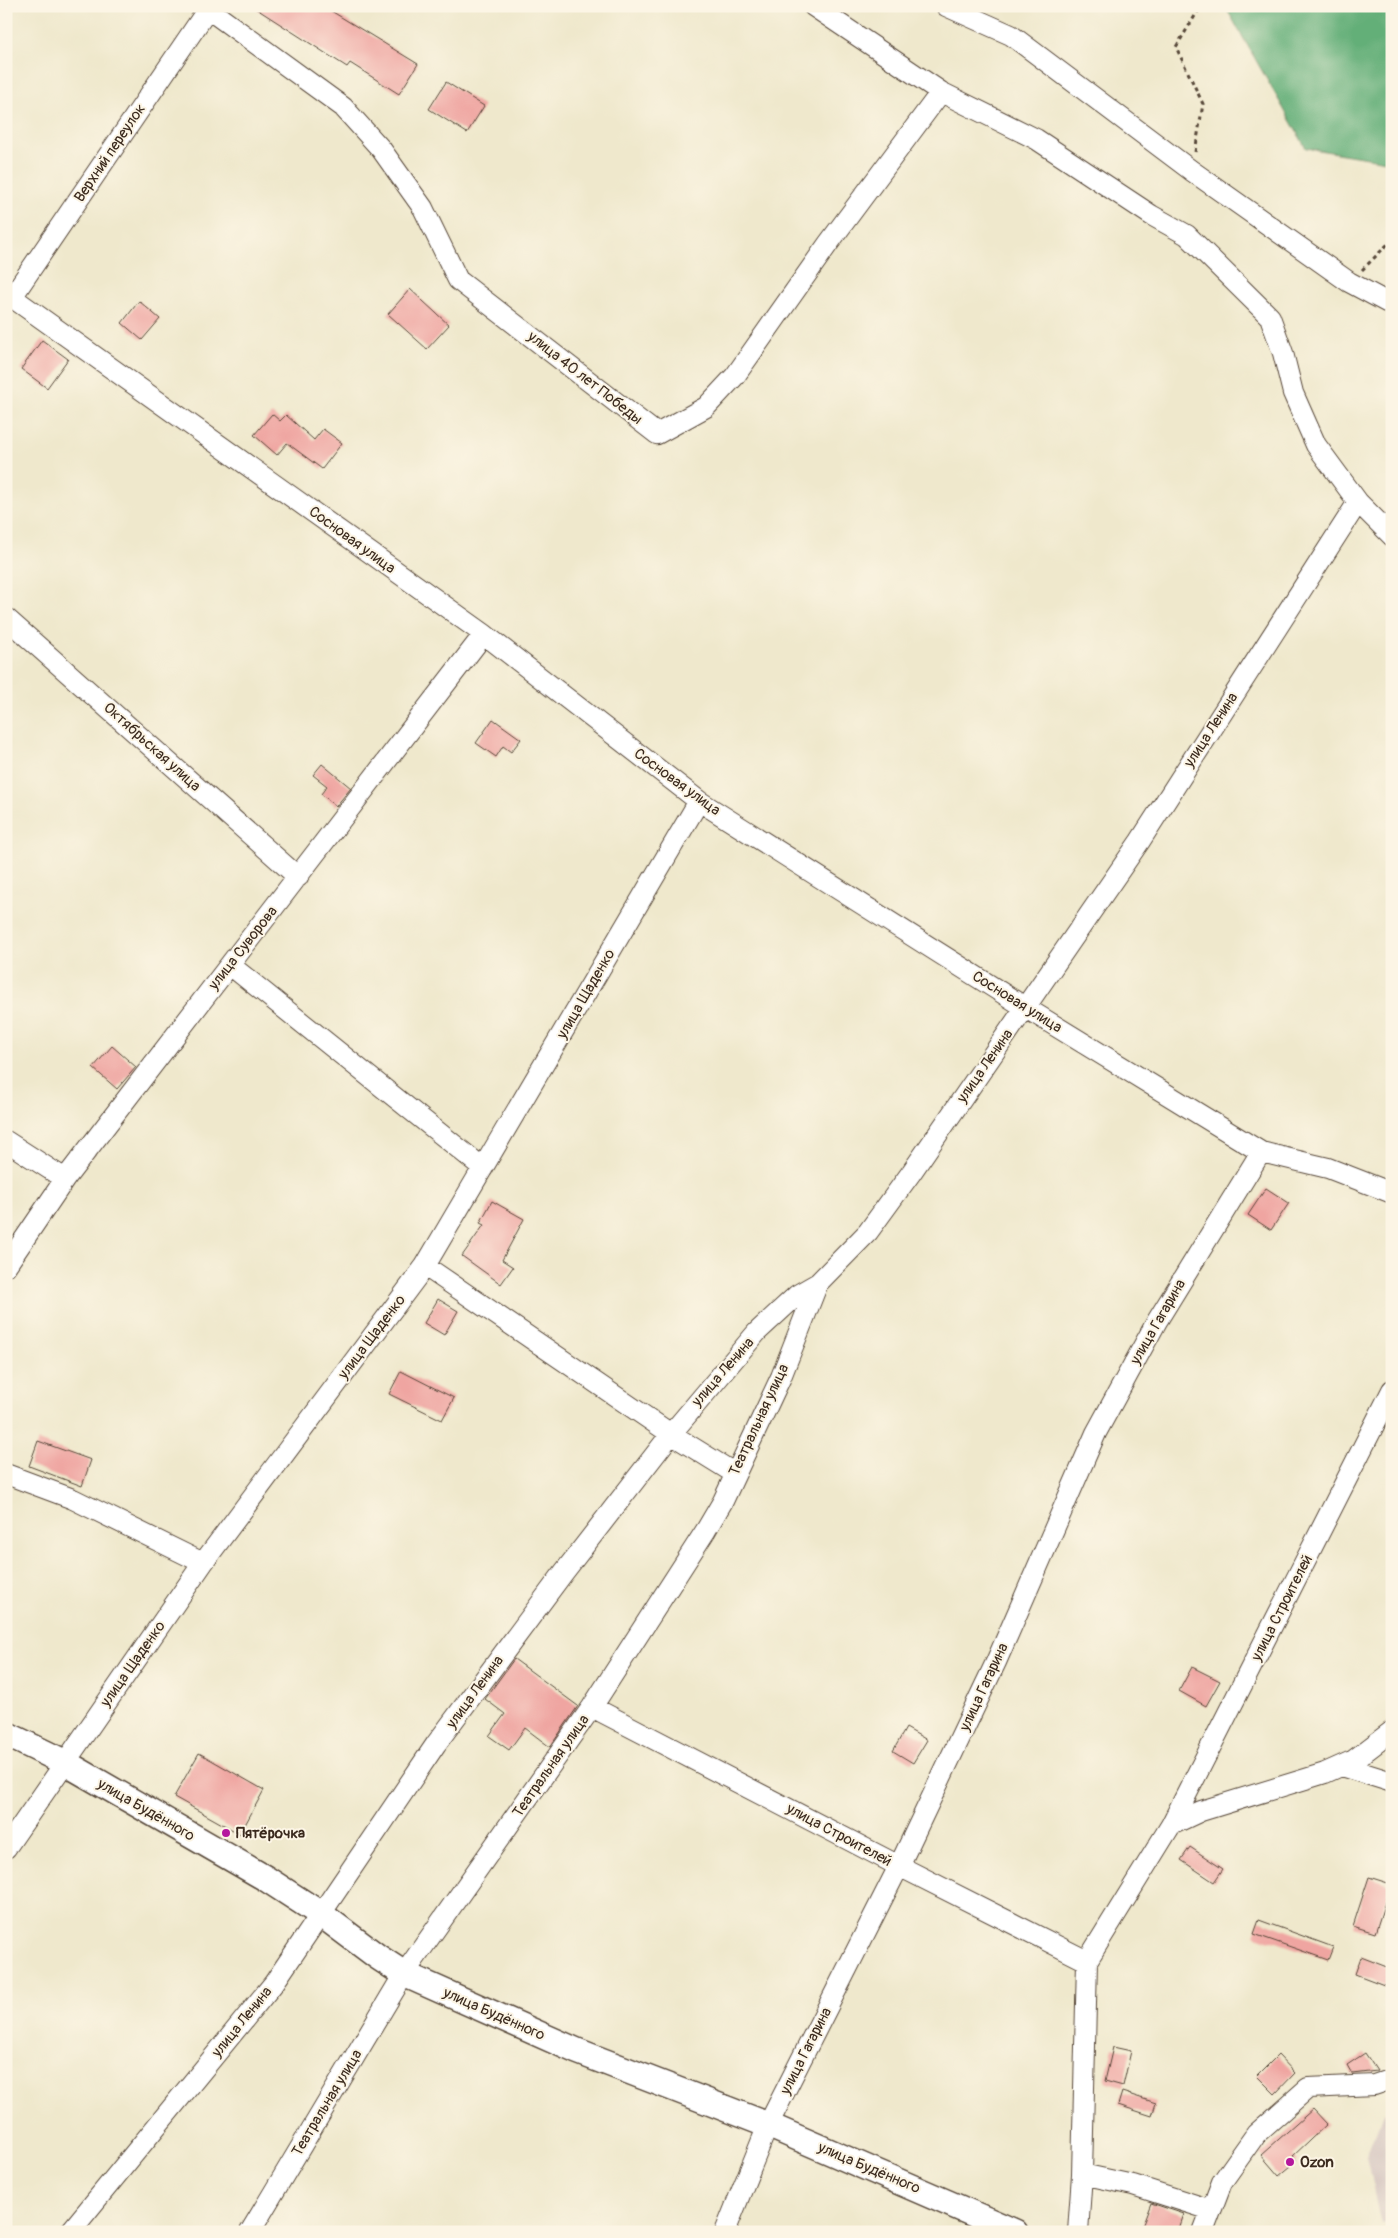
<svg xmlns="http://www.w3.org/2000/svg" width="1398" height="2238" viewBox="0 0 1398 2238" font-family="Pangolin,sans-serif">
<rect width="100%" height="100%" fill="#fcf5e5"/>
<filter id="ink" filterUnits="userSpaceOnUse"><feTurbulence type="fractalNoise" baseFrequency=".02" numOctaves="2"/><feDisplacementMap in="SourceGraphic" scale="10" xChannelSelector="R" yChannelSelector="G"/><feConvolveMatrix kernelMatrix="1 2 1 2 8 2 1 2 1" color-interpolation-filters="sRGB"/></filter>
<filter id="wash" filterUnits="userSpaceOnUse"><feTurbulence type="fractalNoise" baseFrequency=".0096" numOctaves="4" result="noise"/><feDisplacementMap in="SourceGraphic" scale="20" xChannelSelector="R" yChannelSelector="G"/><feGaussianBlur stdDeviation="1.12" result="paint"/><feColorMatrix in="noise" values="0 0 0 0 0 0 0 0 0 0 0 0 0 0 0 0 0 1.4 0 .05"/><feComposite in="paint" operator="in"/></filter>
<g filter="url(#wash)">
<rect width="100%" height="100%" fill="#efe8cc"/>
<path fill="#d0c0bc" d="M1392 2111V2223L1382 2225 1367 2156 1383 2113Z"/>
<path fill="#63af78" stroke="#4f6c4b" d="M1225 6H1392V162L1306 148Z"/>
<g id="blocks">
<path fill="#efa5a1" d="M252 6H323L418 64 399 94 350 63 347 67Z
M446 82 484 106 467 133 429 109Z
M410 289 449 325 427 349 388 314Z
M139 301 160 319 142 340 122 323Z
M42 340 68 359 47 388 21 369Z
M272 414 280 421 286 415 314 440 323 429 342 443 322 469 287 443 277 455 254 435Z
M493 719 521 739 511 752 503 746 496 757 476 743Z
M322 764 351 788 336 806 321 794 327 786 313 775Z
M112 1046 136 1067 117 1089 93 1068Z
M1266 1188 1289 1203 1271 1230 1248 1215Z
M492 1201 524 1219 502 1260 513 1267 501 1284 462 1256 484 1225 480 1223Z
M438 1299 458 1311 444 1335 424 1323Z
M401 1371 454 1398 442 1420 389 1394Z
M38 1441 91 1460 82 1486 29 1466Z
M514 1659 578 1706 550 1747 525 1728 509 1750 489 1736 505 1714 485 1699Z
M1192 1667 1220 1681 1206 1706 1179 1691Z
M906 1728 927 1740 913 1763 893 1751Z
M199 1753 264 1790 240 1834 174 1797Z
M1190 1847 1223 1869 1214 1882 1181 1860Z
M1369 1877 1391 1884 1375 1933 1353 1926Z
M1259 1920 1333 1947 1328 1960 1254 1934Z
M1361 1957 1392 1969V1988L1355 1974Z
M1113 2047 1131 2051 1123 2086 1105 2081Z
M1365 2053 1377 2071 1352 2074 1347 2065Z
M1278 2055 1295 2073 1275 2094 1257 2076Z
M1122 2092 1156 2103 1152 2116 1118 2105Z
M1313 2109 1327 2124 1293 2156 1297 2161 1279 2176 1261 2155Z
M1151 2203 1184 2214 1178 2232H1140Z"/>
</g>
</g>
<g filter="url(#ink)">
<use href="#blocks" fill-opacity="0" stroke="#564638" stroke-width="1"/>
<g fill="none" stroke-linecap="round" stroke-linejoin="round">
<defs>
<path id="minor" d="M204 6 343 107 381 149 423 208 458 280 657 434 706 407 735 376 828 244 941 92
M813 6 941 92 1036 139 1151 215 1187 235 1270 317 1283 353 1293 393 1316 445 1358 502 1392 536
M946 6 1011 35 1192 171 1349 282 1392 305
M6 293 484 634 699 801 1026 1008 1261 1152 1328 1168 1392 1193
M12 297 208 9
M6 618 298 877
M230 965 483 1168
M6 1141 65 1179
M6 1266 65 1179 484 634
M425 1266 671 1434 734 1473
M6 1474 73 1499 203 1563
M592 1707 899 1866 1087 1961
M1341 1766 1392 1782
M1171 1825 1201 1811 1325 1773 1354 1760 1392 1731
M6 1848 203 1563 425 1266 699 801
M1082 2174 1133 2185 1211 2210
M70 2232 274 1983 436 1744 564 1572 671 1434 757 1332 797 1295 818 1283 868 1232 911 1173 1140 841 1358 502
M250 2232 404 1974 592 1707 706 1530 723 1501 781 1377 818 1283
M725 2232 768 2125 899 1866 996 1662 1096 1433 1157 1321 1261 1152
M1078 2232 1082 2174 1087 1961 1171 1825 1392 1390
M1203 2232 1222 2182 1256 2134 1308 2088 1374 2085 1392 2079"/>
<path id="major" d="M6 1734 64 1762 265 1878 322 1915 378 1957 404 1974 577 2051 768 2125 1015 2232"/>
</defs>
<use href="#minor" stroke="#564638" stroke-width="22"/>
<use href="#major" stroke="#564638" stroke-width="28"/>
<path stroke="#564638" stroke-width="3" stroke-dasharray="4 4" stroke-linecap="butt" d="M1195 152 1203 104 1176 47 1201 6
M1362 270 1392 240"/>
<use href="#minor" stroke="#fff" stroke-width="20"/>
<use href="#major" stroke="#fff" stroke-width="25"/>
</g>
</g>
<g fill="#b5179e" stroke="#fcf5e5" stroke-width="2">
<circle cx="226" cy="1833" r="5"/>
<circle cx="1290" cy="2162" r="5"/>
</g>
<g text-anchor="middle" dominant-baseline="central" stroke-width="4" stroke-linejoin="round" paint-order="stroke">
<g font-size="15" fill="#3b2a1e" stroke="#fcf5e5">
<text transform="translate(110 153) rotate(-56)">Верхний переулок</text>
<text transform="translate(585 378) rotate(38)">улица 40 лет Победы</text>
<text transform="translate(352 540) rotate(36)">Сосновая улица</text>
<text transform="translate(1211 730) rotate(-57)">улица Ленина</text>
<text transform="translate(152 747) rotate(42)">Октябрьская улица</text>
<text transform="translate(677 782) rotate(36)">Сосновая улица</text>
<text transform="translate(243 948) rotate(-52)">улица Суворова</text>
<text transform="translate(586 994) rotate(-60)">улица Щаденко</text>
<text transform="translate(1017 1002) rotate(32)">Сосновая улица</text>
<text transform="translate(985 1066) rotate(-55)">улица Ленина</text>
<text transform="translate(1158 1322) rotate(-60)">улица Гагарина</text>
<text transform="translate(372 1337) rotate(-53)">улица Щаденко</text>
<text transform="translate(723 1372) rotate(-49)">улица Ленина</text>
<text transform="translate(759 1420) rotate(-65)">Театральная улица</text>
<text transform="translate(1282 1608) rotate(-63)">улица Строителей</text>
<text transform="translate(133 1664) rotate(-55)">улица Щаденко</text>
<text transform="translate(984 1687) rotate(-65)">улица Гагарина</text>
<text transform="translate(475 1692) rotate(-54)">улица Ленина</text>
<text transform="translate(551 1766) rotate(-55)">Театральная улица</text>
<text transform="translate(146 1810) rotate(30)">улица Будённого</text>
<text transform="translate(839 1835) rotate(28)">улица Строителей</text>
<text transform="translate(494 2014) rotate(24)">улица Будённого</text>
<text transform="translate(242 2022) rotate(-51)">улица Ленина</text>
<text transform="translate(806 2051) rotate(-63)">улица Гагарина</text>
<text transform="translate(327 2103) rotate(-59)">Театральная улица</text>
<text transform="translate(869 2168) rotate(23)">улица Будённого</text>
</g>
<g font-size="15" font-weight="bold" fill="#3b2a1e" stroke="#fcf5e5" text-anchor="start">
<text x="236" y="1833">Пятёрочка</text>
<text x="1300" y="2162">Ozon</text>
</g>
</g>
<rect width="1398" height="2238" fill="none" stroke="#fcf5e5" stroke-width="25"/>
</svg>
